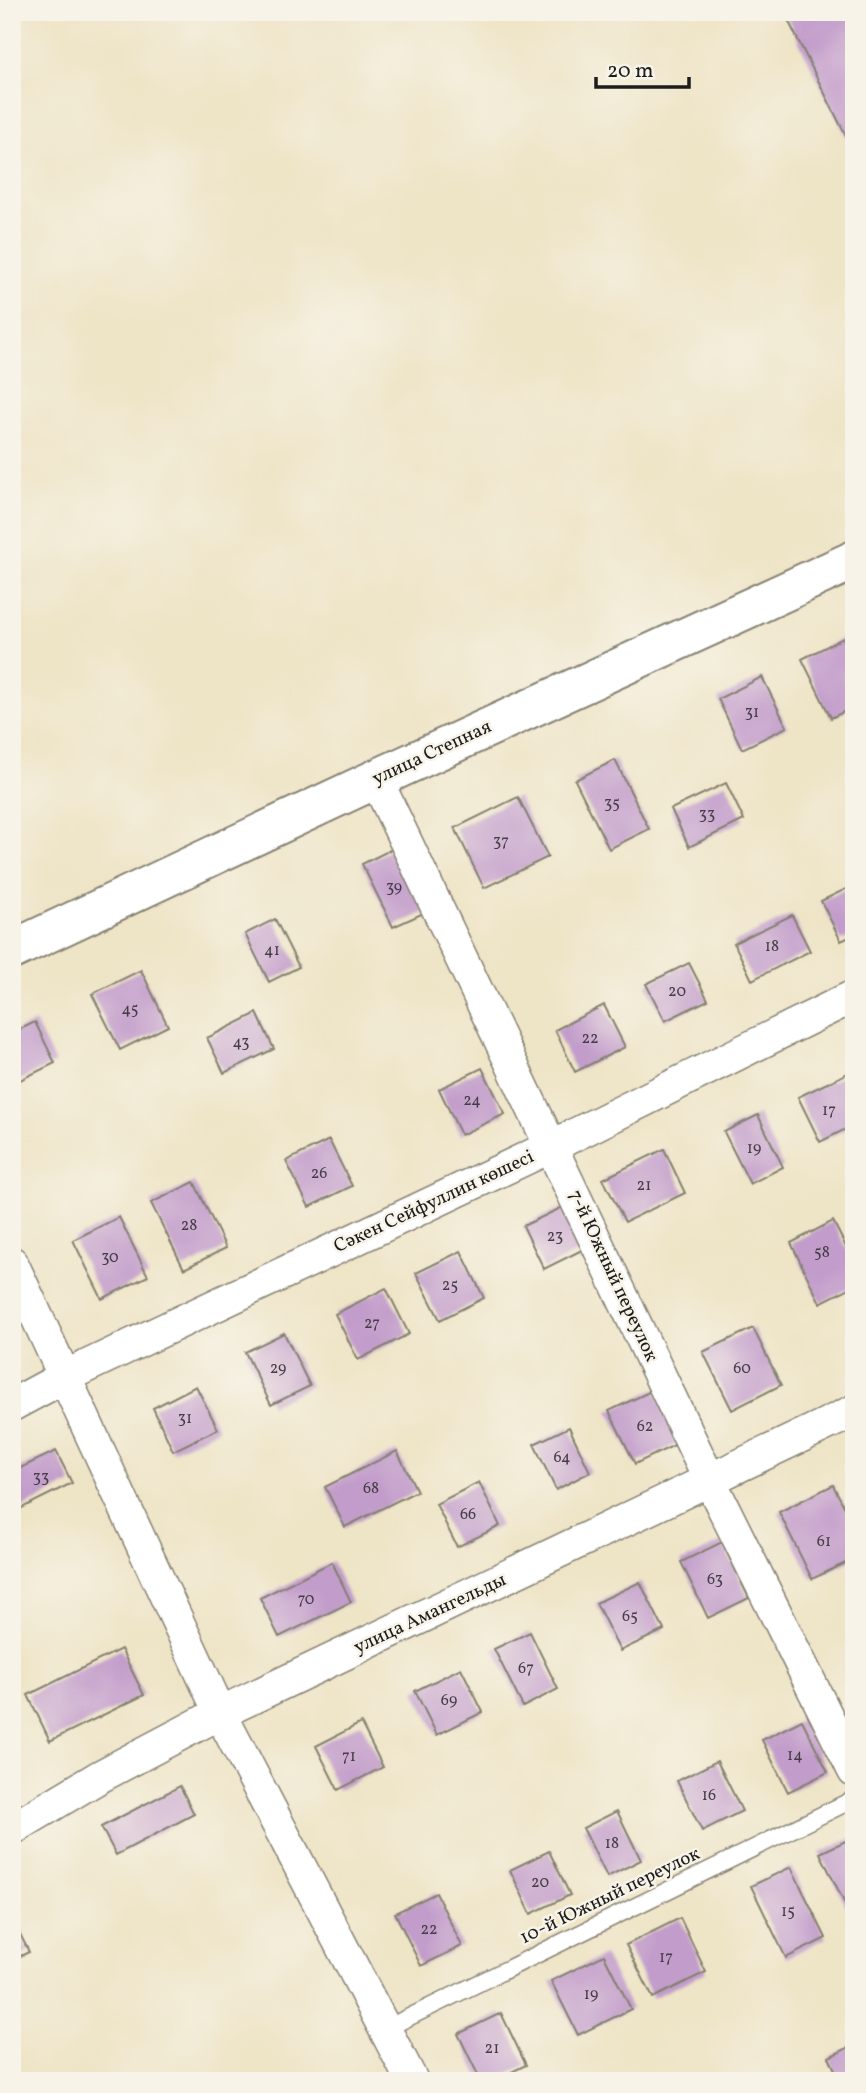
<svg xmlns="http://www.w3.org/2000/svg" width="866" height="2093" viewBox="0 0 866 2093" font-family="Vollkorn,serif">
<rect width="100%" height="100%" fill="#f7f3e8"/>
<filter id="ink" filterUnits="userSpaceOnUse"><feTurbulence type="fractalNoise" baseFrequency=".0143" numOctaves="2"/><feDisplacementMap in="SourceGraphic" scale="14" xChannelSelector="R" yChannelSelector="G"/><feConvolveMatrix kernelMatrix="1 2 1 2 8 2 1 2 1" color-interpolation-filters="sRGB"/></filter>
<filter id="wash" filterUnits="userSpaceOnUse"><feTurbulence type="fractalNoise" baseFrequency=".00686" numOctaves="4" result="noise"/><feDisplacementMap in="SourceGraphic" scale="28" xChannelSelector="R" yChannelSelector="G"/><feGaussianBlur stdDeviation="1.57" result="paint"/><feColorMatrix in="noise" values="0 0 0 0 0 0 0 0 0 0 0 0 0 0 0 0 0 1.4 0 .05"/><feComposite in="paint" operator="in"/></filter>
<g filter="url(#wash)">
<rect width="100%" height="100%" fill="#eee4c6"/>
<g id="blocks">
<path fill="#c29dcb" d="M784 12H854V152Z
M843 638 854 661V707L831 718 802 659Z
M762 677 787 727 742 749 718 699Z
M615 760 649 829 609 849 575 780Z
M726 783 744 820 689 847 671 809Z
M518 797 548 857 484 888 455 828Z
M394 848 426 912 393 927 362 864Z
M854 885V935L841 941 821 901Z
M792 915 810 951 752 980 734 943Z
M275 919 299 967 269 982 245 934Z
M689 963 708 1000 665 1021 646 984Z
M141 970 168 1026 120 1050 92 994Z
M604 1005 625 1047 575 1072 555 1030Z
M257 1013 274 1049 224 1073 207 1038Z
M35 1022 55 1063 12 1084V1033Z
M482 1068 505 1114 461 1135 439 1089Z
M850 1072 854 1080V1125L820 1142 798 1097Z
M758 1115 783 1167 750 1184 724 1132Z
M329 1140 352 1186 309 1207 286 1161Z
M664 1149 685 1193 625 1222 603 1179Z
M194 1182 226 1248 184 1269 151 1203Z
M565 1206 586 1248 544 1269 523 1226Z
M119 1217 148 1276 102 1299 73 1240Z
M833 1221 854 1263V1286L820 1303 791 1243Z
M461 1251 484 1298 440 1320 416 1273Z
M386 1288 409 1334 358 1360 335 1314Z
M753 1328 781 1385 732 1410 703 1352Z
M284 1333 310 1386 271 1405 245 1352Z
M196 1386 218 1429 173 1451 153 1408Z
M655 1389 681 1442 635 1464 609 1411Z
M569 1427 590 1472 556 1490 534 1444Z
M56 1451 72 1483 12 1513V1472Z
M397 1451 417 1491 345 1527 325 1487Z
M479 1482 500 1526 457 1547 436 1504Z
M833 1485 854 1526V1559L812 1579 779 1512Z
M722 1542 749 1598 708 1618 681 1562Z
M332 1562 351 1602 279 1637 260 1598Z
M640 1582 664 1630 620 1651 596 1603Z
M530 1632 558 1689 523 1707 494 1649Z
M121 1649 144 1695 50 1741 28 1695Z
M461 1668 483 1712 437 1735 415 1691Z
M802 1720 828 1772 788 1792 762 1740Z
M361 1723 383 1767 338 1790 316 1746Z
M717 1761 742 1811 702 1831 677 1781Z
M180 1786 194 1814 116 1855 101 1827Z
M617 1811 641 1860 607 1877 583 1828Z
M854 1837V1905L847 1908 820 1853Z
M549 1851 570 1895 531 1914 510 1870Z
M791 1867 826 1938 786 1958 751 1886Z
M436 1893 462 1946 421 1966 395 1913Z
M12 1918 29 1952 12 1960Z
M680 1918 706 1972 653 1998 626 1945Z
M604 1955 631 2009 578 2035 551 1981Z
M501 2013 526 2065 493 2081H481L458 2034Z
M854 2045V2081H840L829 2057Z"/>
</g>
</g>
<g filter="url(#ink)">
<use href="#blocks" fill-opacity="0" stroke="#858071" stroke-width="2"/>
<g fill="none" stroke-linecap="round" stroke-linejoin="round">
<defs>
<path id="service" d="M385 2029 854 1799"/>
<path id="minor" d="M376 779 710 1481 854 1771
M12 1263 220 1713 412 2081
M12 1405 64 1377 552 1146 854 996
M12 1829 99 1777 220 1713 854 1411"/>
<path id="tertiary" d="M12 950 376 779 854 560"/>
</defs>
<use href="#service" stroke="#858071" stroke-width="19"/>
<use href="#minor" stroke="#858071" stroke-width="35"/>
<use href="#tertiary" stroke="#858071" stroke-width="42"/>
<use href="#service" stroke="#fff" stroke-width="16"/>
<use href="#minor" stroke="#fff" stroke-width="32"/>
<use href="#tertiary" stroke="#fff" stroke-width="38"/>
</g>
</g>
<g text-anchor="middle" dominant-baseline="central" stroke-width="5" stroke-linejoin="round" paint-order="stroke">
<g font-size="16" fill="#463c48">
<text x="752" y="713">31</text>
<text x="612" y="804">35</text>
<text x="707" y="815">33</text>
<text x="501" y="842">37</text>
<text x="394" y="888">39</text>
<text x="772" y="947">18</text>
<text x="272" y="951">41</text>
<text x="677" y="992">20</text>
<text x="130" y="1010">45</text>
<text x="590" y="1039">22</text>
<text x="241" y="1043">43</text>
<text x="472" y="1101">24</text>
<text x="829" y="1111">17</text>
<text x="754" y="1149">19</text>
<text x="319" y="1174">26</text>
<text x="644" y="1186">21</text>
<text x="189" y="1226">28</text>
<text x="555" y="1237">23</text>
<text x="822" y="1253">58</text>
<text x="110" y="1258">30</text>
<text x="450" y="1286">25</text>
<text x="372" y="1324">27</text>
<text x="278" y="1369">29</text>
<text x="742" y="1369">60</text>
<text x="185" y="1419">31</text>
<text x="645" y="1427">62</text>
<text x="562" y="1458">64</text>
<text x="41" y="1478">33</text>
<text x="371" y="1489">68</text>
<text x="468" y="1515">66</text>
<text x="824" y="1542">61</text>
<text x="715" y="1580">63</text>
<text x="306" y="1600">70</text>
<text x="630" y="1617">65</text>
<text x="526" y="1669">67</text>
<text x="449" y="1701">69</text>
<text x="795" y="1756">14</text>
<text x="349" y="1757">71</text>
<text x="709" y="1796">16</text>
<text x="612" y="1844">18</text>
<text x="540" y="1883">20</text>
<text x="788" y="1912">15</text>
<text x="429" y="1930">22</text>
<text x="666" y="1958">17</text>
<text x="591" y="1995">19</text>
<text x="492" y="2049">21</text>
</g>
<g font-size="19" fill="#1c1c1c" stroke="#f7f3e8">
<text transform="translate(432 753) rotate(-25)">улица Степная</text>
<text transform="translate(434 1202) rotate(-25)">Сәкен Сейфуллин көшесі</text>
<text transform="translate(613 1276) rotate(65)">7-й Южный переулок</text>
<text transform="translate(430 1614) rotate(-25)">улица Амангельды</text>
<text transform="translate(610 1896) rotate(-26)">10-й Южный переулок</text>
</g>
</g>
<rect width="866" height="2093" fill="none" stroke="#f7f3e8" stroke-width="42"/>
<path d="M596 77v10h93v-10" fill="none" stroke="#1c1c1c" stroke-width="3.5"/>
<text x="607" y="77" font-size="21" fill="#1c1c1c" stroke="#f7f3e8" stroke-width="5" paint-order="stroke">20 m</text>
</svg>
